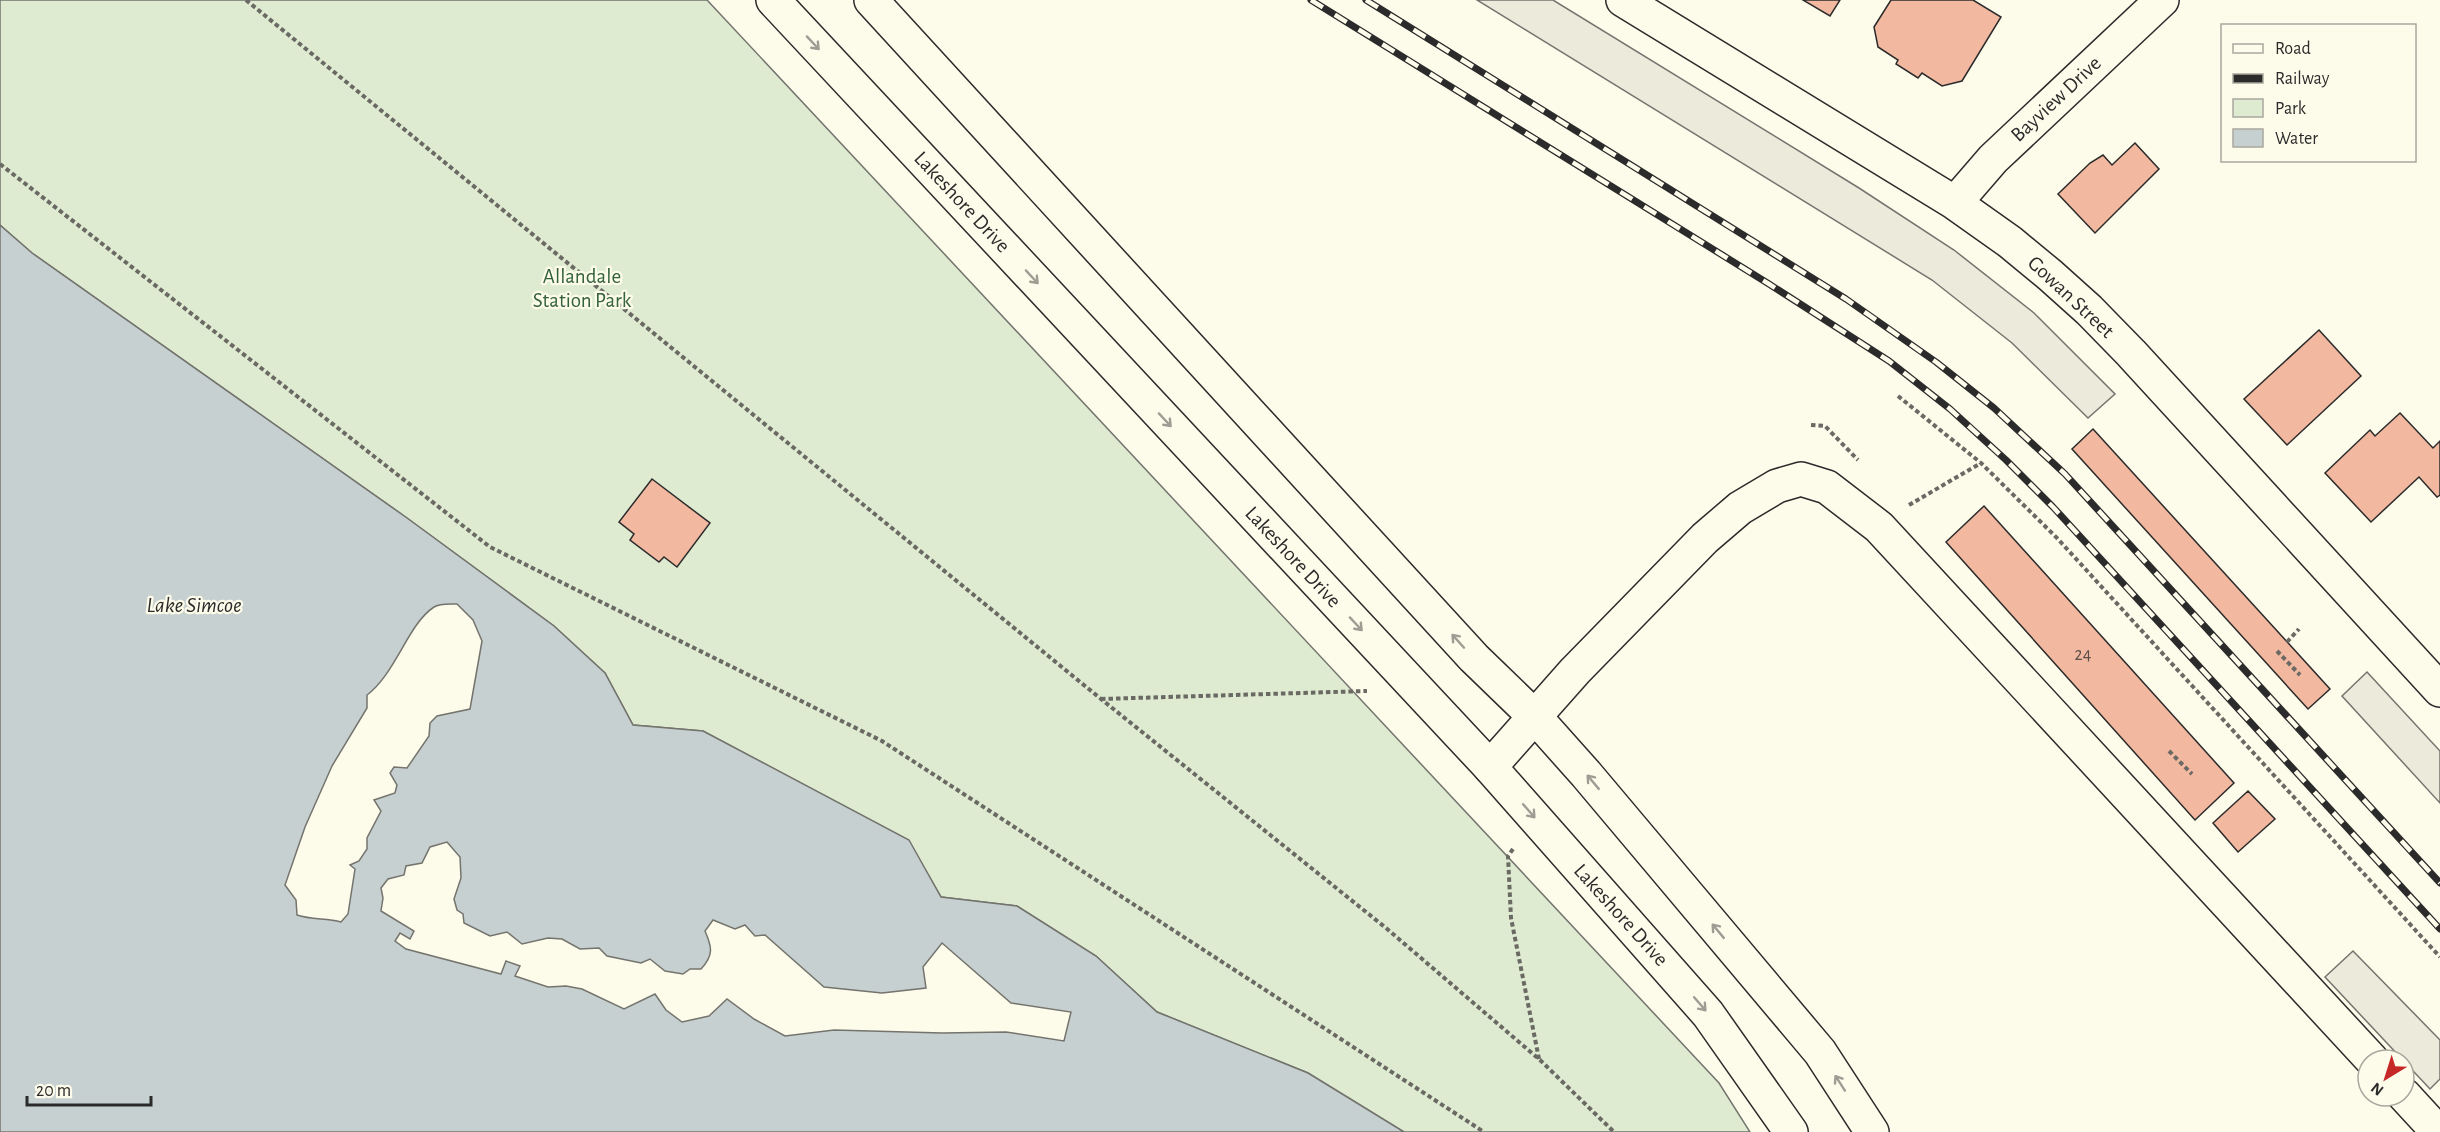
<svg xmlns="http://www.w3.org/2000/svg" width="2440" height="1132" viewBox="0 0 2440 1132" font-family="'Alegreya Sans',sans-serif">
<rect width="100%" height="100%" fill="#fdfbea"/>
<path fill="#deebd1" stroke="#74746e" stroke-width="1.5" d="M0 0H707L1719 1083 1750 1132H1404L1308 1073 1157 1012 1096 956 1017 906 941 897 908 840 703 731 633 725 605 673 554 626 407 518 32 253 0 225Z"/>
<path fill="#eceadb" stroke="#74746e" stroke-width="1.5" d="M1477 0H1553L1859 188 1954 250 2034 313 2115 394 2088 418 2012 343 1932 280Z
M2367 672 2440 751V803L2342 696Z
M2353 951 2440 1040V1079L2430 1089 2325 977Z"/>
<path fill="#c7d0d0" stroke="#74746e" stroke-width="1.5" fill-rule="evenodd" d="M0 225 32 253 407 518 554 626 605 673 633 725 703 731 909 840 941 897 1017 906 1096 956 1157 1012 1308 1073 1404 1132H0ZM457 604 473 620 482 641 470 709 437 716 430 723 429 736 407 768 394 767 390 773 397 785 395 793 374 800 381 811 367 838V849L359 861 350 865 355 869 348 914 341 922C326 918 312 920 297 915L296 900 285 885 305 827 332 766 367 708V695C396 673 408 624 434 607 440 603 450 604 457 604ZM447 842 460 857 461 878 454 899 457 910 463 914 464 923 490 936 507 932 522 944 548 938 562 939 580 949 599 948 607 956 641 963 650 959 665 971 683 974 690 969H701C714 955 712 947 705 931L713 920 735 929 745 925 755 936 765 935 824 987 882 993 926 988 923 967 942 943 1011 1003 1071 1012 1064 1041 1006 1032 942 1033 834 1030 785 1036 754 1019 727 999 709 1016 682 1022 666 1010 655 994 624 1009 582 989 566 986 548 987 515 976 520 966 506 961 501 974 406 949 395 941 400 933 410 939 414 931 381 911 383 898 381 888 388 879 404 875 406 866 422 863 430 847Z"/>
<path fill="#f2b8a0" stroke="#2b2b2b" stroke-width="1.5" d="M1803 0H1840L1830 16Z
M1891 0H1973L2001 17 1962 81 1942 86 1922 73 1918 78 1896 64 1898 60 1878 47 1874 27Z
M2135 143 2159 169 2095 233 2058 194 2090 163 2103 155 2112 165Z
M2319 330 2361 376 2287 445 2244 399Z
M2400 413 2433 448 2440 441V495L2437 497 2419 477 2371 522 2325 473 2370 430 2375 436Z
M2093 429 2330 689 2308 709 2072 449Z
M652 479 710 523 677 567 664 557 659 562 630 540 634 534 619 522Z
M1984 506 2234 783 2195 820 1946 542Z
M2248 791 2275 819 2238 852 2213 823Z"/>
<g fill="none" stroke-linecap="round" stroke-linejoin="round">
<defs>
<path id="minor" d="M1623 0 1955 203 2010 242 2050 275 2089 310 2131 353 2440 690
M1955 203 1993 159 2162 0
M1490 767 1575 671 1705 538 1740 508 1777 486 1801 479 1827 487 1879 527 2372 1060
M2404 1095 2438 1132"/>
<path id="major" d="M773 0 1490 767 1708 1014 1791 1132
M871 0 1474 658 1536 718 1586 774 1820 1052 1872 1132"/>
</defs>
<use href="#minor" stroke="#2b2b2b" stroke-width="36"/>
<use href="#major" stroke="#2b2b2b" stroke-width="36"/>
<path stroke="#6a6964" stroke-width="4" stroke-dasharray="4.5 3" stroke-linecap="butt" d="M246 0 1101 699 1386 928 1540 1060 1614 1132
M0 164 490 547 882 741 1484 1132
M1898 396 1981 463 2057 538 2440 957
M1811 425 1825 426 1858 460
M1909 505 1981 463
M2287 642 2299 629
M2277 651 2300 675
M1101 699 1367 691
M2169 751 2192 774
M1513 849 1508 856 1511 918 1539 1059"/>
<use href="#minor" stroke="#fdfbea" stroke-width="33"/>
<use href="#major" stroke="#fdfbea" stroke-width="33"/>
<defs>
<path id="rail" d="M1311 0 1769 284 1889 361 1950 409 2006 460 2053 507 2440 929
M1366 0 1846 299 1936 362 1994 408 2065 474 2440 883"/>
</defs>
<use href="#rail" stroke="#2b2b2b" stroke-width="7"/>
<use href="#rail" stroke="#fdfbea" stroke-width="4.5" stroke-dasharray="14" stroke-linecap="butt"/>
</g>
<defs><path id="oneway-shaft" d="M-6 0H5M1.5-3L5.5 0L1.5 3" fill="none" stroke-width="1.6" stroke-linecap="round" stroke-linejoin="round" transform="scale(1.5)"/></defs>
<g stroke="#9e9d94">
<use href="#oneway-shaft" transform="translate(813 43) rotate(47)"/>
<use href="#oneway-shaft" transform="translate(1032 277) rotate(47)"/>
<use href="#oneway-shaft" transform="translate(1165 420) rotate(47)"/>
<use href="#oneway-shaft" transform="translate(1356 624) rotate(47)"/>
<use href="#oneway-shaft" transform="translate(1458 641) rotate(-132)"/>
<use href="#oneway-shaft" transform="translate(1593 782) rotate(-130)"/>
<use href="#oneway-shaft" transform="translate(1529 811) rotate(49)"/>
<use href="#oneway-shaft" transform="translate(1718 931) rotate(-130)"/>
<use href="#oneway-shaft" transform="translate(1700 1004) rotate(49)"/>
<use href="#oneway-shaft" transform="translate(1840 1083) rotate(-123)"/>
</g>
<g text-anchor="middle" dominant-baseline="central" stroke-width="4.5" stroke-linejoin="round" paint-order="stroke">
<g font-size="18" fill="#5d4e48">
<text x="2083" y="655">24</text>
</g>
<g font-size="21" fill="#2b2b2b" stroke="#fdfbea">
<text transform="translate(2056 99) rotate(-43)">Bayview Drive</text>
<text transform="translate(962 202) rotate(47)">Lakeshore Drive</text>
<text transform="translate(2071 297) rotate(43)">Gowan Street</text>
<text transform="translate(1293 557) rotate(47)">Lakeshore Drive</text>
<text transform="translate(1621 915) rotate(48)">Lakeshore Drive</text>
</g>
<g font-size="21" fill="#34623c" stroke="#fdfbea">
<text x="582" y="276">Allandale<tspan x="582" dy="24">Station Park</tspan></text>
</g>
<g font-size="22" font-style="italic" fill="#2b2b2b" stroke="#fdfbea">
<text x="194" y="605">Lake Simcoe</text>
</g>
</g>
<rect x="2221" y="24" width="195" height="138" fill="#fdfbea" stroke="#a9a89e" stroke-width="1.5"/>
<rect x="2233" y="44" width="30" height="9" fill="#fdfbea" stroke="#a9a89e" stroke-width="1.5"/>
<text x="2275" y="54" font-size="18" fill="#2b2b2b">Road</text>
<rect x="2233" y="74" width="30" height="9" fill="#2b2b2b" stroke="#a9a89e" stroke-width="1.5"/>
<text x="2275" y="84" font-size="18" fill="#2b2b2b">Railway</text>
<rect x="2233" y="99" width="30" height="18" fill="#deebd1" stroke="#a9a89e" stroke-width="1.5"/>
<text x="2275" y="114" font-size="18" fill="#2b2b2b">Park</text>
<rect x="2233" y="129" width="30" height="18" fill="#c7d0d0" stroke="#a9a89e" stroke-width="1.5"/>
<text x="2275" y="144" font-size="18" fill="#2b2b2b">Water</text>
<g transform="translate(2386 1078) rotate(218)"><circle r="28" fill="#fdfbea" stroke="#a9a89e" stroke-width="1.5"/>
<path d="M0-4.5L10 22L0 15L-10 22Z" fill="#c62828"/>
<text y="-9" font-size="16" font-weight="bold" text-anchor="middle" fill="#2b2b2b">N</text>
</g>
<path d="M27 1096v9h124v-9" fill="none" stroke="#2b2b2b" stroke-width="3"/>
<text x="36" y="1096" font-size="18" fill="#2b2b2b" stroke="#fdfbea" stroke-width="4.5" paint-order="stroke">20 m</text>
</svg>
